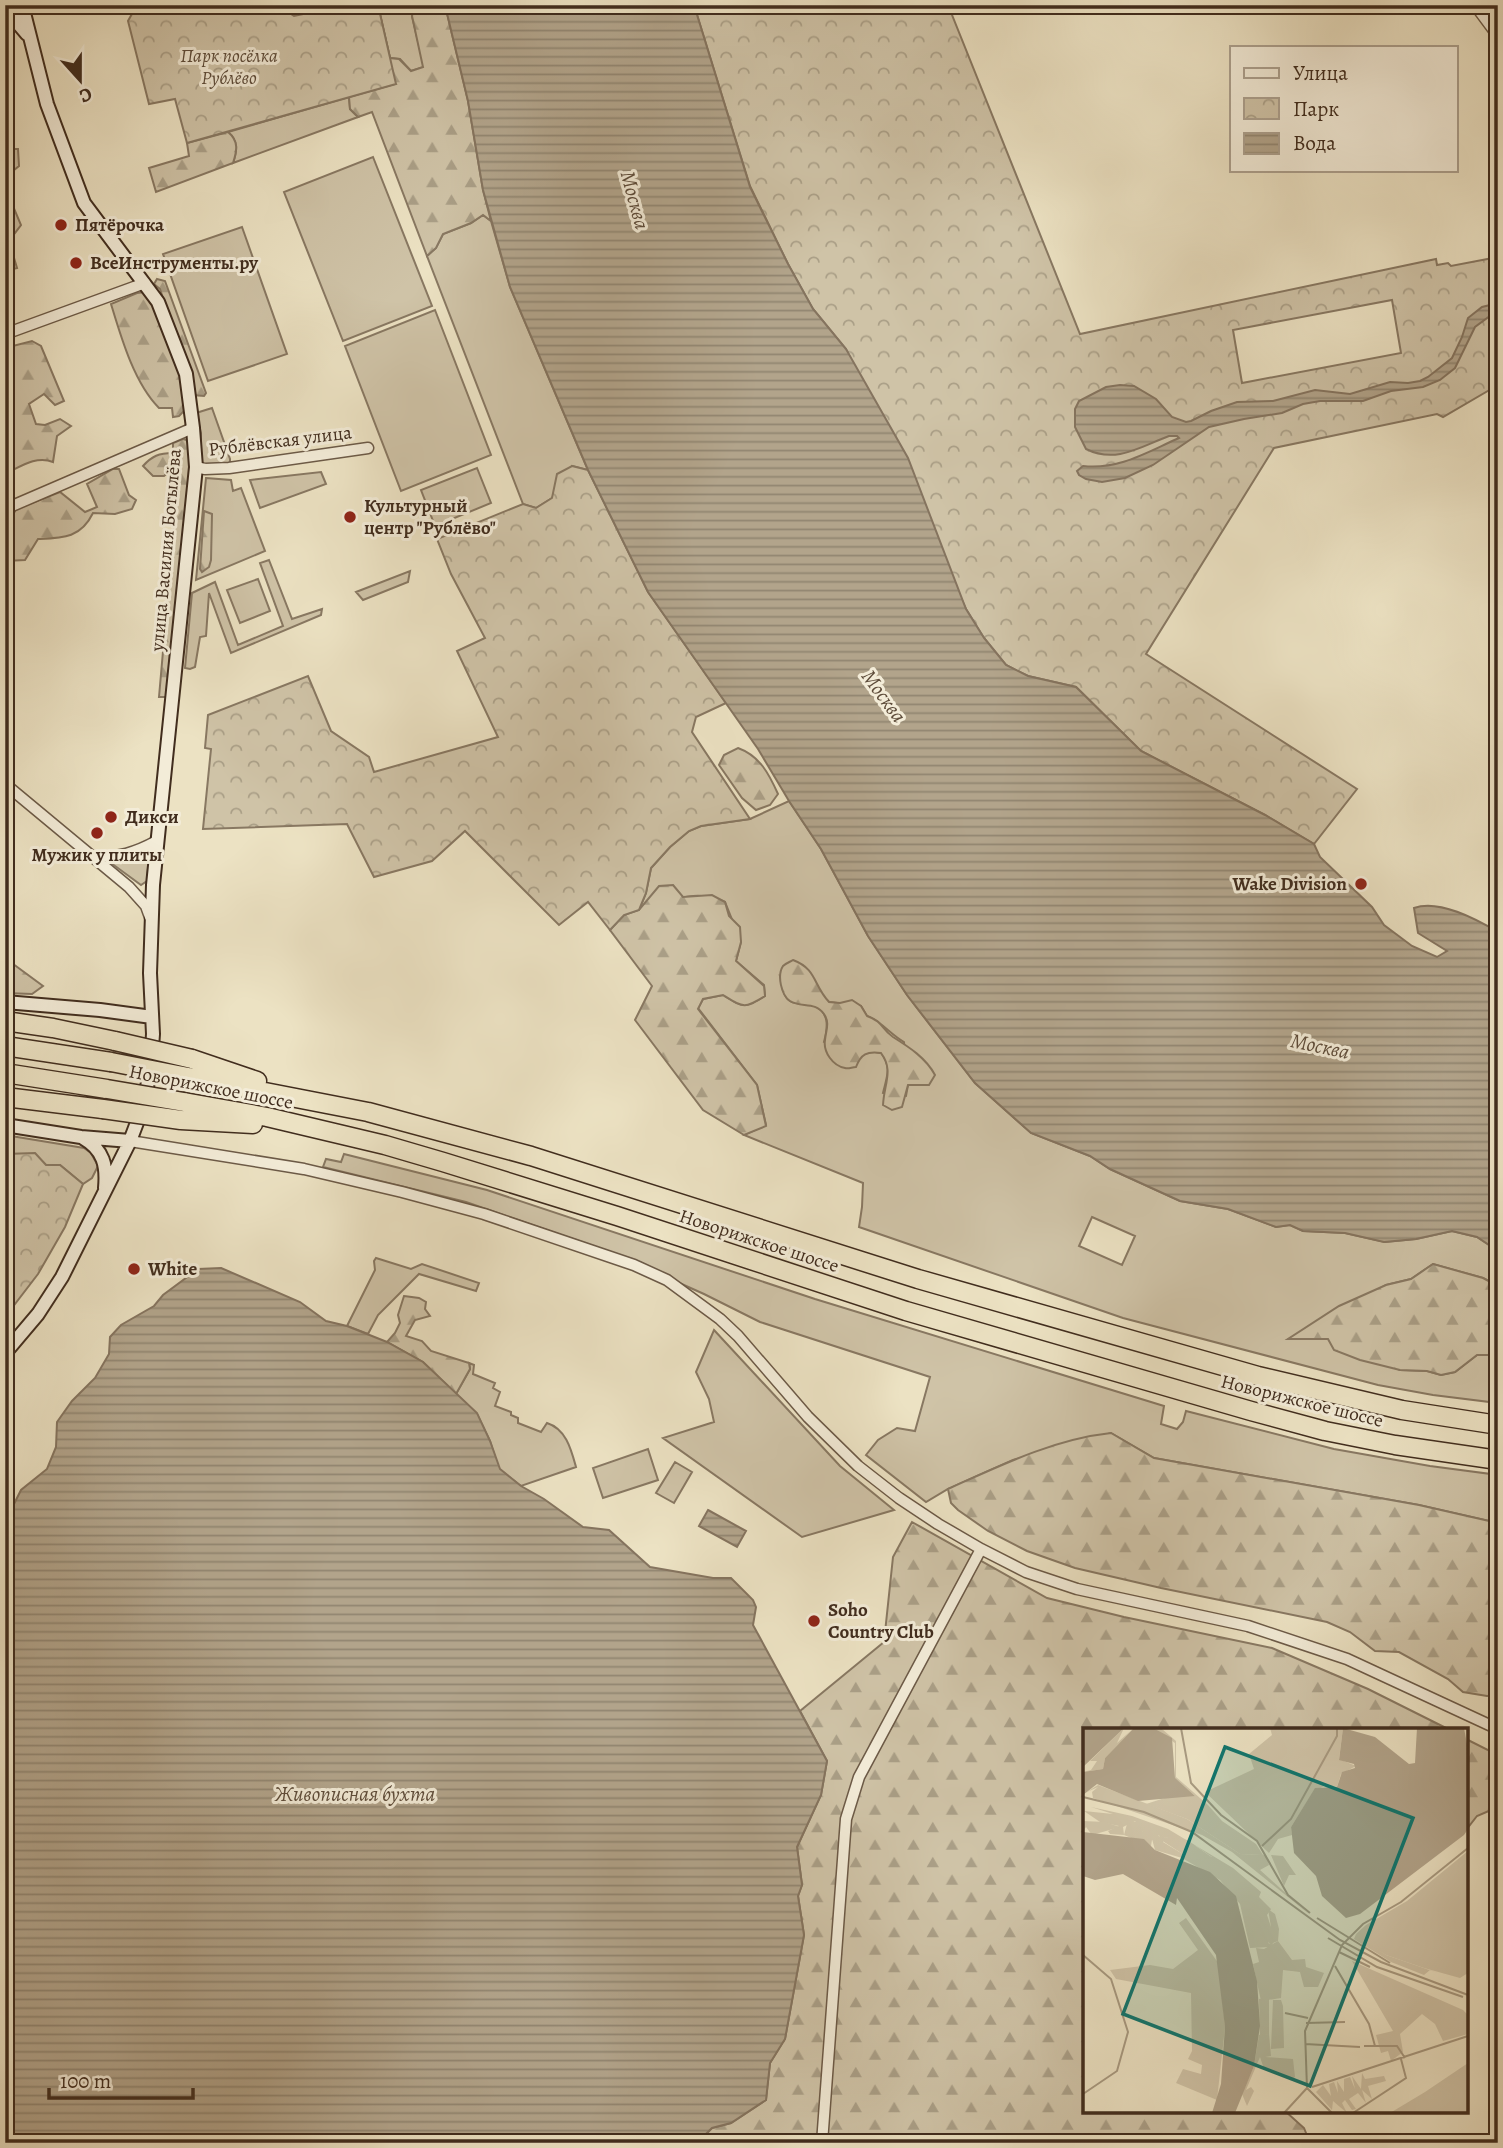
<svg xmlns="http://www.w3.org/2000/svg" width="1503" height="2148" viewBox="0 0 1503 2148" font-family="Alegreya,serif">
<defs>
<pattern id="forest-firs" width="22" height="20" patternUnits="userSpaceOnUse" patternTransform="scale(1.75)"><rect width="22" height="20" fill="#cfc3a7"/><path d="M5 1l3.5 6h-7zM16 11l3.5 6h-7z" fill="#aa9f87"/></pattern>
<pattern id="park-crowns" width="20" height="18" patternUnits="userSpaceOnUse" patternTransform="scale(1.75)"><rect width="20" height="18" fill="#cfc3a7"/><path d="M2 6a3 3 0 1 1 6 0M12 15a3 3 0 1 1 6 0" fill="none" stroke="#aa9f87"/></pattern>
<pattern id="water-rules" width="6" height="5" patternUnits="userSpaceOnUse" patternTransform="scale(1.75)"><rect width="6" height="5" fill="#b2a48b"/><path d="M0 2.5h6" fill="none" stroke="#928671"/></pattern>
</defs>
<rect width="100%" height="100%" fill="#ece2c3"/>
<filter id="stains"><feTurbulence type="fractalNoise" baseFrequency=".00286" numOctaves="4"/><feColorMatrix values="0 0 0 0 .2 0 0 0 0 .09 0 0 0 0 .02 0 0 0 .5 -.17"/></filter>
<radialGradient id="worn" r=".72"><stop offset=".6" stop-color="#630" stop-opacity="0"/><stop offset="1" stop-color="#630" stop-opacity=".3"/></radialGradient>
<path fill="#cfc3a7" stroke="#887862" stroke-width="2" fill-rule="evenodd" d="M378 5H415L412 16 424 67 411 71 400 59 390 58Z
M349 97 350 109 358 117 233 163C237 151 239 141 228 132Z
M373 157 432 306 343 341 284 192Z
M483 215 491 221 510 287 588 470 572 466 552 498 536 508 523 504 427 256 436 248 443 234 471 223Z
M242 227 287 354 208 381 163 254Z
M435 310 491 455 401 491 345 346Z
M212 408 230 459V464H200L201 433 196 413Z
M477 468 491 503 435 526 421 490Z
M321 472 326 484 260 508 250 480Z
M206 478 231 480 233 491 241 488 265 551 196 580Z
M269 560 292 619 322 609 321 615 231 653 209 593 206 636 200 637 195 667 190 669 185 668 192 593 215 582 238 645 283 626 260 563Z
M410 571 408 582 363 600 356 592Z
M258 579 270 611 240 623 227 590Z
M789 801 821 849 868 936 907 995 975 1083 1031 1133 1090 1156 1110 1169 1180 1201 1228 1209 1276 1227 1290 1225 1303 1231 1345 1233 1385 1242 1416 1239 1452 1231 1477 1237 1498 1251V1286L1483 1278 1433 1264 1411 1279 1386 1285 1289 1339H1328L1400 1370 1427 1371 1441 1375 1455 1372 1477 1355H1490L1492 1382 1498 1383V1403L1433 1395 1378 1385 1123 1318 859 1227 862 1207 863 1183 744 1135 766 1125 757 1085 698 1008 703 999 723 995C743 1007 745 1009 765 996L764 985 736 961 741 942 725 902C696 888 669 901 639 910L646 893 651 868 670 847 689 831 701 826 750 819ZM780 976 821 994 829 1002 861 1006 867 1016C881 1021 890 1034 904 1042L908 1085 906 1096 883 1093C887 1076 892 1067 881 1053L870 1051 861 1056 824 1042C828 1027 830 1011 812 1005 805 1003 796 1005 790 1001 783 997 782 984 780 976ZM1092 1217 1135 1236 1122 1265 1079 1246Z
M143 854 149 856 147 881 141 885 111 863Z
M5 1135 84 1148 91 1153 98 1166 92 1178 83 1184 60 1165H46L35 1154H5Z
M344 1154 487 1190 815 1299 1164 1406 1161 1424 1177 1429 1183 1422 1186 1411 1334 1449 1430 1466 1498 1475V1523L1419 1505 1154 1458 1111 1433 1013 1460 948 1489 926 1502 866 1455 878 1440 897 1428 915 1431 930 1377 760 1322 704 1294 666 1277 642 1263 466 1202 323 1167 326 1159 341 1162Z
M376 1258 411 1269 422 1264 479 1283 476 1291 419 1274 378 1315 368 1334 347 1326 375 1270 374 1261Z
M714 1330 840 1466 894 1510 802 1537 663 1438 714 1422 709 1399 696 1372Z
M469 1363 474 1365 473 1374 495 1383 493 1388 500 1392 495 1406 511 1412V1415L518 1418V1423L541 1432 547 1423C566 1429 571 1449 576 1467L521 1486 499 1469 490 1441 477 1414 456 1394 470 1369Z
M648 1449 658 1480 603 1498 593 1468Z
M675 1462 692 1472 674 1503 656 1493Z"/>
<path fill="url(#forest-firs)" stroke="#887862" stroke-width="2" d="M415 5H445L468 101 483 190 491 221 483 215 471 223 443 234 436 248 427 256 372 112 358 117 350 109 349 97 395 84 289 29 379 11 390 58 399 59 411 71 423 67 412 16Z
M228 132C239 141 237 151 233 163L156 192 149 168 189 156 187 143Z
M5 149H18L19 166 8 175 10 199 21 225 9 241 17 268 5 271V226L10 225 5 209Z
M157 279 165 281 206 393 204 396 192 395 187 372 160 289 154 284Z
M145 292 154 303 180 372 185 410 179 416 173 417 172 408H159C134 383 121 337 111 304L137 293Z
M32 341 41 346 64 401 55 405 44 394 29 404 36 424 45 425 60 419 71 426 57 436 53 462C36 455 20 467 5 474V348Z
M183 439 190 441 192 458 168 697H159L174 526 173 468 164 476H153L143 466C152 456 159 453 173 453V443Z
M113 469H119L129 495 136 500 132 509 115 514 93 513C81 538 63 538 38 539L25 560 5 561V522L12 517 16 509 60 492 85 512 97 507 87 484Z
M204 511 212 514 211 560 209 567 202 572 200 569Z
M738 748C760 756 769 774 778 794L770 805 756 810 742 798 719 765 724 755Z
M673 885 683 897 712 895 725 902 729 916 740 927 741 942 736 961 764 986 765 996C744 1009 744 1008 723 995L703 999 698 1009 757 1085 766 1126 744 1135 703 1110 635 1020 652 986 610 930 624 915 639 910 659 886Z
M5 958 43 986 32 994 5 993Z
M793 960C817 969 813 985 829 1002L840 1003 852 1000 861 1006 867 1016C884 1022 880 1028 893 1037 909 1047 926 1058 935 1075L929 1085H908L902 1107 892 1110 883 1105C884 1084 894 1070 881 1053 867 1051 861 1054 856 1067 852 1067 849 1069 845 1068 833 1066 823 1052 825 1040 826 1030 830 1023 824 1014 815 1001 801 1008 790 1001 781 995 777 975 783 966 786 963 790 962 793 960Z
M1433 1264 1483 1278 1498 1286V1383L1492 1382 1490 1355H1477L1455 1372 1441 1375 1427 1371 1400 1370 1360 1360 1334 1350 1328 1339H1288L1339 1306 1386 1285 1411 1279Z
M404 1296 419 1298 426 1302 425 1309 430 1316 415 1320 406 1336 422 1341 431 1351 469 1363 470 1369 456 1394 423 1362 387 1342 395 1333 400 1323 398 1315Z
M1111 1433 1154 1458 1419 1505 1498 1523V1695L1487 1696 1463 1692 1448 1679 1399 1652 1375 1651 1350 1632 1327 1622 1161 1588 1075 1568 1027 1551 988 1531 958 1510 951 1503 948 1489C999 1466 1054 1439 1111 1433Z
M912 1522 1047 1598 1124 1617 1272 1648 1368 1689 1450 1730H1085V2111H1285L1304 2128 1310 2143H697L712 2128 731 2123 766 2100 770 2063 785 2039 804 1935 798 1896 802 1885 797 1847 821 1795 827 1761 800 1711 884 1642 893 1557Z
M1466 1739 1498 1755V1807L1477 1816 1466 1830Z"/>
<path fill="url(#park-crowns)" stroke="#887862" stroke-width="2" fill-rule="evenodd" d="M137 5H269L279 6 294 16 347 5H378L396 84 187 143 175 99 149 104 128 21Z
M694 5H948L1080 334 1436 259 1437 265 1448 263 1451 266 1498 257V385L1443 417 1437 414 1274 448 1146 654 1357 789 1314 844 1265 815 1141 751 1076 687 1028 676 1006 665 984 638 966 609 846 349 813 309 788 264 750 186ZM1392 300 1401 353 1242 383 1233 330Z
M572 466 588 470 648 592 726 703 696 717 692 732 750 819 701 826 689 831 670 847 651 868 646 893 639 910 624 915 610 930 588 902 559 925 465 831 432 861 374 877 347 824 203 829 211 749 205 748 208 715 308 676 331 731 369 757 374 772 498 737 457 651 485 638 451 574 437 539 523 504 536 508 552 498 557 474Z
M35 1153 46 1165H60L83 1184 65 1227 38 1274 5 1317V1154Z"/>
<path fill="url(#water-rules)" stroke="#85745f" stroke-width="2" d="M445 5H694L750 187 788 264 813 309 846 349 908 458 966 609 984 638 1006 665 1028 676 1076 687 1141 751 1265 815 1314 844 1320 857 1372 907 1384 925 1412 946 1437 957 1447 951 1418 933 1414 908C1439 899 1476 919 1498 932V1251L1477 1237 1452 1231 1416 1239 1384 1242 1345 1233 1303 1231 1290 1225 1276 1227 1228 1209 1180 1201 1110 1169 1090 1156 1031 1133 975 1083 907 995 868 936 821 849 789 801 758 749 648 592 588 470 510 287 483 190 468 101Z
M1498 303V310L1475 327 1455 368 1440 380 1423 387 1391 391 1363 401H1320L1303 404 1282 413 1244 419 1209 427 1153 465 1125 478 1102 482 1086 479 1079 475 1077 471 1083 466C1119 470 1147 452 1179 438L1177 436H1169C1140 447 1116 464 1086 449L1075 427V409L1079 401 1106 387 1120 385 1134 386 1156 399 1172 417 1186 422 1191 421 1211 411 1237 402 1273 401 1315 390 1350 394 1390 382 1408 383 1420 381 1428 377 1452 358 1462 337 1468 318 1482 307Z
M221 1268 300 1302 326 1321 347 1326 387 1342 423 1362 477 1413 490 1441 500 1469 521 1486 544 1499 583 1527 609 1530 650 1567 713 1578H731L753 1600 756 1607 753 1625 827 1761 821 1795 797 1847 802 1885 798 1896 804 1935 785 2039 770 2063 766 2100 731 2123 712 2128 697 2143H5V1522L21 1490 47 1469 56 1447 57 1422 72 1401 95 1378 109 1354 110 1337 121 1325 154 1306 163 1295 198 1269Z
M708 1510 746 1531 737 1547 699 1526Z"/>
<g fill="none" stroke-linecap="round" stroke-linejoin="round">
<defs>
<path id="street" d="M1475 5 1498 36
M5 334 145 283
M196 467 205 469 229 468 368 448
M5 509 193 428
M5 784 129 887 146 906 150 917
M93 856C117 859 137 852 157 841
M130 1141 304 1169 402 1192 484 1214 634 1265 667 1280 720 1319 738 1336 808 1417 858 1466 899 1498 938 1524 981 1549 1026 1572 1077 1589 1248 1626 1347 1659 1498 1729
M822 2143 846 1819 859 1777 981 1549"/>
<path id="secondary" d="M5 12 16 21 27 34
M5 1002 100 1010 152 1017
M5 1125 81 1137 130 1141
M83 1138C104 1150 107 1166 105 1188
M5 1353 38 1314 62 1277 130 1141 141 1112 150 1074 153 1034 150 973 153 885 196 467 193 428 186 374 158 302 84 203 47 104 22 5"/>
<path id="highway" d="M5 1021 53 1028 115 1041
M5 1046 111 1062
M192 1059 257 1081
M5 1073 107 1089
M188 1077 368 1112 531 1156 918 1279 1258 1376 1402 1410 1498 1425
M5 1097 103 1109
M184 1102 267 1117 385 1145 443 1162 617 1216 906 1311 1251 1411 1325 1431 1395 1445 1498 1460
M181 1120 253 1124"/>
</defs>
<use href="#street" stroke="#6c5a47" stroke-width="13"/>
<use href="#secondary" stroke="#412d1e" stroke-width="16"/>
<use href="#highway" stroke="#412d1e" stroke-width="21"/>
<use href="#street" stroke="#f3ecd8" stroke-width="10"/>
<use href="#secondary" stroke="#f3ecd8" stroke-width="12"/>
<use href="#highway" stroke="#ece2c3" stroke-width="18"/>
<defs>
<path id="highway-bridge" d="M115 1041 192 1059
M111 1062 188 1077
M107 1089 184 1102
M103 1109 181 1120"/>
</defs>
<use href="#highway-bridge" stroke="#412d1e" stroke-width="21" stroke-linecap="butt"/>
<use href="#highway-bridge" stroke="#ece2c3" stroke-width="18"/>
</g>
<g fill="#8f2418" stroke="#f3ecd8" stroke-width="2.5">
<circle cx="61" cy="225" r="7"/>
<circle cx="76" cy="263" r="7"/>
<circle cx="350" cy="517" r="7"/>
<circle cx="111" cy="817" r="7"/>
<circle cx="97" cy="833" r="7"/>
<circle cx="1361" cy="884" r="7"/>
<circle cx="134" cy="1269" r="7"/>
<circle cx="814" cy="1621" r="7"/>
</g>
<g text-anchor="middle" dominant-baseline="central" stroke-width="6" stroke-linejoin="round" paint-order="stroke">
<g font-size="19" font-style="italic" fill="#5d4b39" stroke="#f3ecd8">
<text x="229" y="56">Парк посёлка<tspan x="229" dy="22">Рублёво</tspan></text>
</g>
<g font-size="19" font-weight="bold" fill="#412d1e" stroke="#f3ecd8" text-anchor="start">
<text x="75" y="225">Пятёрочка</text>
<text x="90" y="263">ВсеИнструменты.ру</text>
<text x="364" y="506">Культурный<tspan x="364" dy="22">центр "Рублёво"</tspan></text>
<text x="125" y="817">Дикси</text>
<text x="97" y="855" text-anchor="middle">Мужик у плиты</text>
<text x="1347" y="884" text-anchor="end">Wake Division</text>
<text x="148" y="1269">White</text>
<text x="828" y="1610">Soho<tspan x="828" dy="22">Country Club</tspan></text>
</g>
<g font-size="19" fill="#412d1e" stroke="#f3ecd8">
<text transform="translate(280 441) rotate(-7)">Рублёвская улица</text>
<text transform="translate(166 550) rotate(-85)">улица Василия Ботылёва</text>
<text transform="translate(211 1087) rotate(11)">Новорижское шоссе</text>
<text transform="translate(759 1241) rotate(18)">Новорижское шоссе</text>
<text transform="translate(1302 1401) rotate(14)">Новорижское шоссе</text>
</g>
<g font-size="21" font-style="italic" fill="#5d4b39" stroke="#f3ecd8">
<text transform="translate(635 200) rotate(75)">Москва</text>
<text transform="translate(884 696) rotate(54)">Москва</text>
<text transform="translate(1320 1046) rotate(12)">Москва</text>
<text x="355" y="1794">Живописная бухта</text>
</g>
</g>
<g transform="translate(1083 1728)">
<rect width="385" height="385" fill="#ece2c3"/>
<path d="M15 57 104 91 157 126 183 127 186 137 177 142 226 186 149 124 119 107 10 70 9 64 15 59 4 64ZM8 79 49 88 85 101 150 140 178 164 176 169 188 181 184 187 188 199 181 203 186 216 191 214 187 219 167 220 157 176 137 152 99 130 72 122 69 111 77 108 60 104 52 93 40 99 41 107 27 106 25 103 36 98 17 94 1 83 30 86ZM82 109 113 118 129 129 103 128 80 114ZM188 127 200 128 213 147H206L201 158ZM273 206 303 227 355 245 347 242 341 247 308 234 271 211ZM186 270V306L177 308 176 271ZM190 272H198L200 278 201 320 188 321Z" fill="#cfc3a7" fill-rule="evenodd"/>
<path d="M41 0 34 15 51 0 22 30 20 41 0 44 8 42 14 33H7ZM70 0 79 1 93 13V49L125 77 139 93 173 116 180 127 157 126 104 91 63 76 91 67 112 68 92 51V15ZM187 0H260L256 31 273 38 258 46 254 59 243 57 230 64 208 99 209 107 195 111 186 125 122 64 171 41 166 26 189 7ZM45 92 58 95 60 104H73L77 110 69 112 68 118 41 107ZM0 93 22 94 37 99 9 107 3 99 0 104ZM82 109 104 112 130 130 109 132 78 112ZM185 181 192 186 196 201 195 213 187 216 179 207V197L188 199ZM269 233 380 282 385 287V306L360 313 352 296 339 286 317 306 320 324 308 333 305 323 298 325 293 307 310 303ZM186 306 188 328 182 329 192 340 180 338 177 329 163 362 168 359 171 363 164 378 159 366 171 338 176 307ZM385 335V385H307L342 364ZM279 345 282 351 301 348 303 353 285 358 289 371 279 362 283 375 275 365 266 371 273 381 269 382 262 372 259 375 264 385 250 373 249 382 233 364 240 357 248 368 246 356 251 354 255 365 254 353 261 364V351L267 349 272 361 269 348 278 361Z" fill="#cfc3a7"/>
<path d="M385 123V245L377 250 341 240 303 227 275 210 273 206 283 197 324 173ZM103 190 136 236 142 299 134 372 93 355 100 341 118 346 119 337 105 331 109 323 108 265 33 251 27 242 67 237 90 241 115 222 96 195ZM195 213 209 232 222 231 223 239 241 245 235 259H221L217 244 200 242 198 270 178 273 170 236 176 234 173 220 181 221ZM182 329 210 331 212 349 208 352 180 340Z" fill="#cfc3a7"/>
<path d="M4 0H41L0 39V2ZM51 0H70L89 10 92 50 112 68 55 73 14 56 0 67V44L20 41 22 30ZM260 0 292 9 326 36 332 35 334 0H381L385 22V101L381 107 277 186 263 190 239 168 233 148 211 125 208 99 232 60 254 59 259 44 272 40 271 36 256 32ZM0 104 61 111 72 122 127 144 153 168 174 253 177 298 171 338 152 385H129L138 356 142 299 133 227 94 170 93 177 40 146 12 152 0 148Z" fill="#b2a48b"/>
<path fill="none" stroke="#a89a81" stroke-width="2" d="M98 0 108 55 138 87 174 113 205 167 227 185M0 69 61 84 109 104 257 212 298 234 385 267M179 118 208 91 254 8V0M234 190 307 235M245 210 294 239 380 269M256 224 287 239M0 227 28 251 45 304 34 343 0 366M252 238 286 296 292 318M202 285 225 290M223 295 262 294M222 316 277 319M281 318H314L322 330M229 359 385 308M201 385 224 360M249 385 224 360 222 303 259 217 280 196 318 174 385 120M270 385 323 350 318 331"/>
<path fill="#0f766e" fill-opacity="0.15" stroke="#0f766e" stroke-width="3.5" d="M142 19 330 90 227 358 40 286Z"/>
<rect width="385" height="385" fill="none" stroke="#412d1e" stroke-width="3.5"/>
</g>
<rect width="1503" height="2148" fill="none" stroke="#ece2c3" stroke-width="28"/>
<rect x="7" y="7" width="1489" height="2134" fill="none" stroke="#412d1e" stroke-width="3.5"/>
<rect x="14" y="14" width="1475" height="2120" fill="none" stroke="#412d1e" stroke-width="2"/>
<rect x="1230" y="46" width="228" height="126" fill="#f3ecd8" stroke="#aca08e" stroke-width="2"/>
<rect x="1244" y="68" width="35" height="10" fill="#f3ecd8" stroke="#aca08e" stroke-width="2"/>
<text x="1293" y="80" font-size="21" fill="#412d1e">Улица</text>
<rect x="1244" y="98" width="35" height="21" fill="url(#park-crowns)" stroke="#aca08e" stroke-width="2"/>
<text x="1293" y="116" font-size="21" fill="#412d1e">Парк</text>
<rect x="1244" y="133" width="35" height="21" fill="url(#water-rules)" stroke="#aca08e" stroke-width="2"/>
<text x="1293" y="150" font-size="21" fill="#412d1e">Вода</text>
<g transform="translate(80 80) rotate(159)" stroke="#f3ecd8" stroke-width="5" paint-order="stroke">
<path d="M0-5L12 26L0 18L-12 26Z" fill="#412d1e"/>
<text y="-10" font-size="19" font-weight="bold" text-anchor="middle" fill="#412d1e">С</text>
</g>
<path d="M49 2088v10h144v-10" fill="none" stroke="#412d1e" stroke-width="3.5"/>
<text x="60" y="2088" font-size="21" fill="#412d1e" stroke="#f3ecd8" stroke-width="5" paint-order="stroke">100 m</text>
<rect width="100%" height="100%" filter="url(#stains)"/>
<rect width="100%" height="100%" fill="url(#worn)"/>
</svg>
